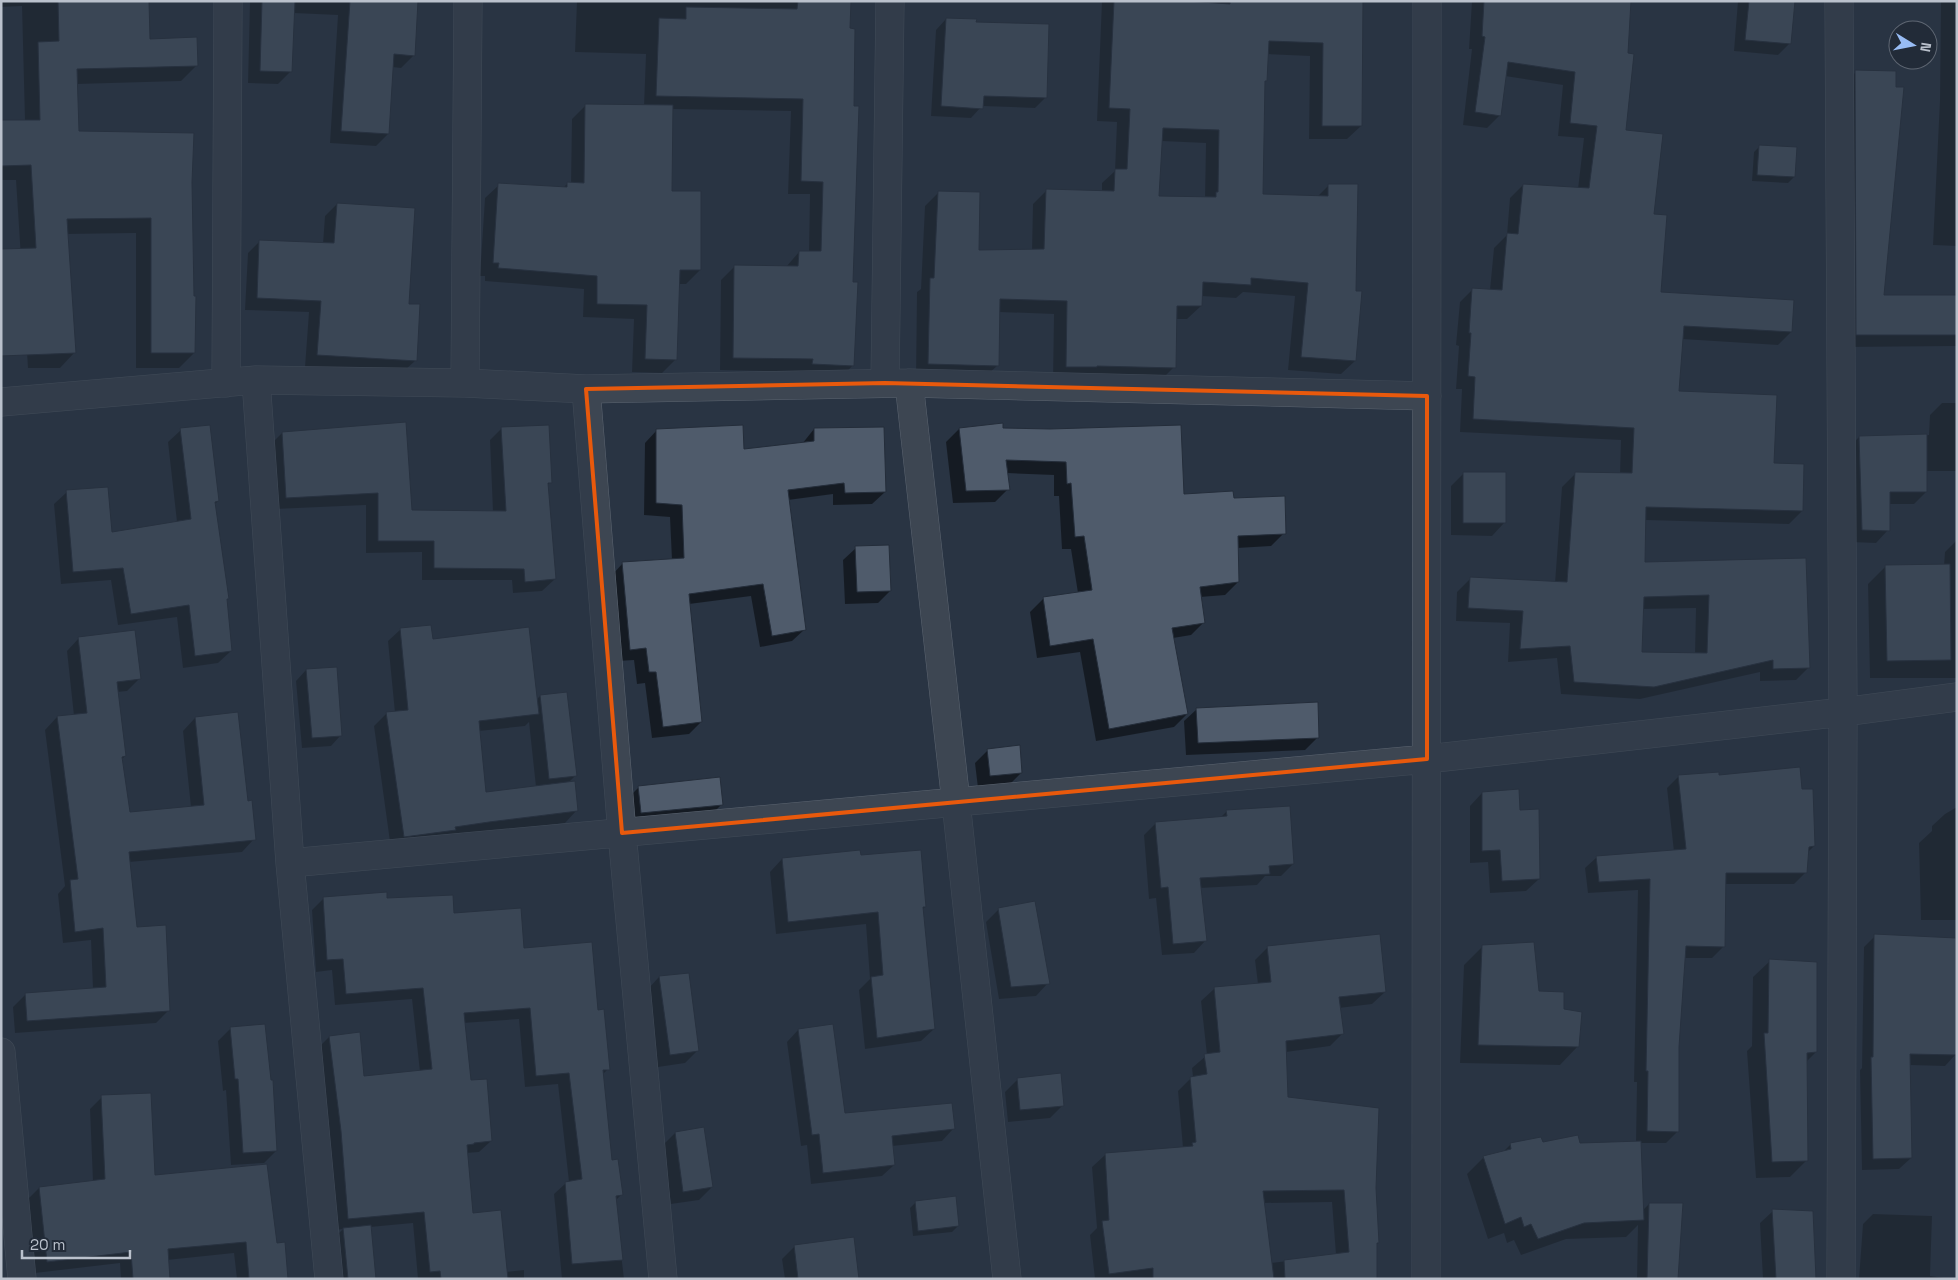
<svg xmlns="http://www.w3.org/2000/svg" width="1958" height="1280" viewBox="0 0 1958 1280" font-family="'Space Grotesk',sans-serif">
<rect width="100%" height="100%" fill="#293443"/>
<path fill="#0007" fill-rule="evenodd" d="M1 1H147L148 40 196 66 181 81 77 84 78 132 191 182 194 353 179 368H136V233L67 234 75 352 60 368H28L16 180H1V122L25 121 22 6 1 7Z
M250 1H417L414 55 401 68 392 67 388 134 376 146 330 143 338 15 293 13 291 71 278 84 248 83Z
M577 1H850L848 30 853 365 840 379 800 372 720 370 721 280 734 267H786L799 252H809L810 194H788L791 111 671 109V192L700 270 686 284H678L676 359 662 373 632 372 634 319 583 317 584 289 485 281V276H480L485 198 499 185 563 188 568 183 571 184 572 119 586 105 644 106 646 54 575 52Z
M1102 1H1363L1361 126 1347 139H1309L1310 56 1267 54 1266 80 1263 83 1262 195 1317 197 1329 185 1355 361 1341 374 1288 370 1295 296 1243 292 1236 298 1201 296V306L1187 319H1175L1174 367 1161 380H1053L1054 314 999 312 998 365 984 378 916 377 917 292 921 289 925 206 939 192 978 251H1032L1033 204 1047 190 1102 192V183L1115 171 1117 122 1097 121ZM1161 141 1206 143 1205 198 1158 197Z
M1472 1H1630L1625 131 1653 215 1660 293 1791 332 1778 345 1682 339 1678 393 1773 464 1802 511 1789 524 1645 520 1643 564 1805 559 1809 667 1796 680 1760 681V672L1640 699 1561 694 1557 658 1508 662 1510 623 1456 621 1457 592 1470 579 1555 583 1562 487 1575 474H1620L1621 440 1460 432 1462 389H1456L1459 346 1456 345 1460 302 1473 289 1490 290 1494 248 1507 235 1510 198 1523 185 1578 189 1584 138 1558 136 1563 85 1505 76 1500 115 1487 128 1463 125 1472 49H1469ZM1696 608 1695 654H1641L1642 609Z
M1738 1H1793L1790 43 1778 55 1734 51Z
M1941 1H1957V246L1933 245 1940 100Z
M946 19 975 23 1045 98 1035 108 982 106 971 118 931 116 936 30Z
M1856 72 1883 296H1957V346L1845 347 1843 84Z
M1760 146 1794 177 1788 183 1752 181 1754 152Z
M337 204 408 305 416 360 403 372 305 367 309 312 245 310 248 253 260 241 323 244 325 216Z
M1942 403H1957V471H1926V492L1914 504H1889L1888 530 1876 543 1850 542 1847 450 1859 437 1929 435 1930 415Z
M502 428 550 482 547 486 555 579 542 591 513 593 512 580H422V552L366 553V505L275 509 270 445 282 433 411 512H493L490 440Z
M814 429 885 492 872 504 833 505V494L788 500 805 629 792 641 760 647 751 596 689 604 701 722 689 734 652 738 645 683 637 684 634 660 618 661 611 576 623 563 672 560 670 517 644 515 645 443 657 430 743 450 802 444Z
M959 429H1002L1182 495 1233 499 1284 533 1271 546 1237 548 1238 582 1225 595 1200 597 1204 622 1191 635 1173 638 1187 714 1174 727 1096 741 1080 652 1037 658 1030 612 1043 599 1078 593 1071 549H1062L1059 496H1054V475L1007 473 1008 489 995 502 953 503 946 442Z
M181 430 218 501 214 505 231 651 218 663 183 668 177 617 118 625 111 580 61 584 54 504 67 492 111 533 177 522 168 442Z
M1464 473 1504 523 1492 536 1451 535V486Z
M1957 540V678H1870L1868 584 1886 566H1944L1945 552Z
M856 548 890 591 878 603 845 604 843 560Z
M401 629 432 641 536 700 540 696 575 776 568 783 577 810 565 823 476 834 391 849 374 726 387 713H395L388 641ZM529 722 536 787 485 794 479 731 525 726Z
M79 638 140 678 127 691 117 692 125 756 122 759 129 814 191 807 183 731 195 718 247 802 254 839 242 852 129 862 136 928 169 1010 156 1023 15 1033 13 1007 26 994 93 989 91 940 63 943 58 894 65 886 45 730 57 717 74 716 67 651Z
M306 670 341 735 331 746 302 748 296 681Z
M1197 709 1318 737 1305 750 1186 755 1184 721Z
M988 750 1021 773 1009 785 978 788 975 763Z
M1679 776H1718L1801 790 1814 846 1807 853 1806 872 1794 884H1724V946L1712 958H1684L1678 1047V1131L1666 1143H1640L1643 1210 1649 1204 1676 1279H1637L1638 1225 1626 1237 1566 1239 1521 1255 1514 1240 1507 1243 1504 1233 1488 1239 1467 1174 1484 1157 1503 1152 1511 1144 1636 1142 1637 1082H1634L1638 890 1588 893 1585 868 1597 857 1674 852 1667 788Z
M639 787 722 804 709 817 629 825 626 800Z
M1482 793 1519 812 1539 879 1526 891 1490 893 1488 862 1470 863V806Z
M1957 807V920H1921L1919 843 1932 831V826L1945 814Z
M1227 811 1293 864 1281 876H1265L1257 885 1200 888 1205 941 1194 953 1162 955 1156 898 1149 899 1144 835 1156 823 1220 818Z
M859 851 860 857 925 907 922 910 934 1029 921 1041 865 1049 859 990 870 979 866 924 776 934 770 872 782 859Z
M323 899H386L453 914 523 949 597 1011 608 1069 602 1075 610 1161 622 1194 615 1201 624 1279H562L554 1194 566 1183 569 1182 558 1084 525 1087 519 1019 463 1023 470 1082 491 1141 479 1152 466 1153 472 1214 506 1272 524 1270V1279H418L413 1223 370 1227 375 1279H335L331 1241 343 1229 336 1230 317 1049 329 1037 359 1034 363 1078 420 1072 412 999 335 1005 332 970 316 972 312 910Z
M999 909 1048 983 1036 996 999 999 986 922Z
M1875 936 1957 980 1956 1054 1945 1066 1909 1065 1911 1158 1899 1169 1862 1170 1860 1070 1862 1068 1864 947Z
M1483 946 1537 992 1563 1010 1578 1046 1560 1065 1460 1063 1464 965Z
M1268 947 1385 992 1372 1004 1339 1008 1343 1033 1330 1046 1286 1052 1287 1099 1374 1188 1378 1243 1375 1245 1376 1279H1095L1090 1235 1097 1228 1092 1167 1105 1155 1183 1148 1178 1091 1191 1078 1193 1077 1192 1068 1207 1055 1201 1001 1214 989 1258 984 1255 960ZM1332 1202 1336 1255 1271 1263 1263 1203Z
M1770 961 1816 1052 1806 1062 1807 1160 1790 1177 1756 1178 1747 1051 1752 1046 1753 977Z
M688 975 697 1051 685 1063 658 1067 647 990 659 977Z
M231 1028 276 1151 264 1163 231 1165 226 1090 223 1091 218 1041Z
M798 1030 843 1115 953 1129 942 1141 892 1146 894 1165 882 1176 811 1184 807 1145 801 1146 787 1042Z
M1018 1079 1063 1105 1050 1118 1008 1122 1005 1092Z
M102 1097 154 1176 276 1244 287 1279H237L234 1253 167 1260 168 1279H121L120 1263 35 1273 27 1200 39 1188 93 1182 90 1109Z
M675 1133 712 1187 699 1200 671 1204 663 1145Z
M916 1202 958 1226 952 1232 913 1236 910 1208Z
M1773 1211 1815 1279H1763L1760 1223Z
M1873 1214 1932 1216 1930 1276 1950 1279H1859L1863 1224Z
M795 1246 858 1279H785L782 1259Z"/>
<path fill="#4f5b6b" stroke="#242d3a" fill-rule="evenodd" d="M58 1H149L150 39 197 37 198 66 77 69 79 131 194 133 192 182 194 296H196L195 353H151V218L67 219 76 353 1 356V249L36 248 31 165 1 166V120H40L38 42 59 41Z
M262 1H295L292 72 260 71Z
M350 1H418L415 56 394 54 389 134 341 131Z
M798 1H851L850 28 855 29 854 106H859L853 282H858L854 366 812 364 813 359 733 358 734 265 798 266 799 251H821L823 182 801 181 803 99 656 96 659 18 686 19V7L797 9Z
M1114 1H1187L1230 4V1H1363L1362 126H1322L1323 43 1269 41 1267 81H1265L1263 194 1328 196V184H1358L1356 291H1362L1356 361 1301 357 1308 283 1251 278V285L1203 282 1202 306H1177L1176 368 1097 366V367H1066L1067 301 1000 299 999 366 928 364 930 278H934L938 191 980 192 979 250 1044 249 1046 189 1114 191 1115 169H1127L1130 109 1109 108ZM1163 128 1219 130 1218 192H1216V197L1159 196Z
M1484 1H1631L1628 53 1634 54 1626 130 1663 134 1654 214 1667 215 1661 292 1794 300 1792 332 1684 326 1679 391 1777 395 1774 463 1804 464 1803 511 1646 507 1645 562 1806 558 1810 668 1773 669V660L1654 687 1574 682 1570 646 1520 649 1523 611 1468 608 1470 577 1567 582 1575 472 1632 473 1634 428 1473 419 1475 377 1468 376 1471 333H1469L1472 288 1502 290 1507 233 1518 234 1523 184 1589 188 1597 126 1570 123 1575 72 1508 62 1501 116 1475 112 1485 37 1482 36ZM1709 595 1707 653 1642 652 1644 597Z
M1749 1H1795L1791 44 1745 40Z
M946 18 977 19 976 22 1049 24 1047 98 984 96 983 109 941 106Z
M1855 70 1896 71V87H1904L1884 295H1957V335H1856Z
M585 104 673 105 672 191H701V270H680L677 360 645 359 647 305 597 304V276L498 268 499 263H493L498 183 567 187V182L584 183Z
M1759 145 1797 147 1795 177 1757 175Z
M337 203 415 208 409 304H420L417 361 317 355 321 301 257 298 259 240 334 243Z
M406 422 412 510 506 511 501 427 549 425 552 483H548L556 579 525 582 524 569 434 568V541H378V493L286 498 282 432Z
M1003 423V428L1050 429 1181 425 1184 494 1233 491 1234 498 1285 496 1286 534 1238 536 1239 582 1200 587 1205 623 1172 628 1188 714 1109 729 1093 639 1050 646 1043 597 1092 590 1084 536 1075 537 1071 483 1067 484 1066 462 1006 460 1010 490 966 491 959 428Z
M210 425 219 501 215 502 229 599H227L232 651 195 656 189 605 131 614 123 568 73 572 66 490 108 487 112 532 191 519 180 428Z
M743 425 744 449 814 441V428L884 427 886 492 845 493 844 483 788 490 806 630 772 636 763 584 689 594 702 722 663 727 656 672H649L646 648 630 650 622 562 684 558 682 505 656 503V429Z
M1927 434V492H1890V531L1862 530 1859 436Z
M1463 472H1506V523H1463Z
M889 545 891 591 857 592 855 546Z
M1950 564 1951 660 1887 661 1885 565Z
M431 625 433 639 529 627 539 714 479 721 486 792 575 781 578 811 489 822 455 827 456 830 404 837 386 712 408 710 400 628Z
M135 630 141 679 117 682 126 756 122 757 130 812 204 805 195 717 238 712 248 801 252 800 256 840 129 852 137 927 166 925 170 1011 27 1021 25 993 106 987 103 928 75 932 70 880 78 879 57 716 87 713 78 637Z
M337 667 342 736 312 738 306 669Z
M567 692 577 776 549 779 540 695Z
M1318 702 1319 738 1198 743 1196 708Z
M1020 745 1022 773 990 776 987 749Z
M1800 767 1802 789H1813L1815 846 1809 847 1807 873H1726L1725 947 1686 946 1679 1047V1132L1647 1131 1648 1071H1646L1650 879 1599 882 1596 856 1686 849 1678 775 1719 772V775Z
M720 777 723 805 641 813 638 786Z
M1519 789 1520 810 1539 809 1540 879 1502 881 1500 850 1482 851V792Z
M1290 806 1294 864 1269 866 1270 874 1200 878 1207 941 1173 944 1168 887 1161 888 1155 822 1227 816 1226 810Z
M860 850 861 855 921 850 926 907H923L935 1029 877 1038 871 977 883 975 878 912 788 922 782 858Z
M387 892V898L453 895 454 913 521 908 524 948 592 942 598 1010 604 1009 610 1070H603L612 1160 618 1159 623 1195 616 1196 623 1260 572 1264 565 1182 582 1179 569 1073 536 1076 530 1008 464 1013 471 1080 487 1079 492 1141 474 1143V1144L467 1145 473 1213 501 1210 508 1279H441L440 1271 430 1272 424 1212 348 1219 341 1131 329 1036 360 1032 364 1076 432 1069 423 988 346 994 343 959 327 960 323 897Z
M1035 901 1050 984 1011 987 998 908Z
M1380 934 1386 992 1339 997 1344 1034 1286 1041 1288 1097 1379 1108 1376 1188 1379 1243H1377V1279H1285L1284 1260 1349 1252 1344 1190 1263 1191 1274 1279H1153V1268L1109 1274 1102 1221 1109 1220 1105 1153 1193 1146 1192 1143 1196 1142 1190 1077 1207 1074 1204 1054 1220 1052 1214 987 1271 982 1267 946Z
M1874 934 1956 938 1957 1055 1910 1054 1912 1158 1873 1159 1871 1057H1873Z
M1534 942 1539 991 1564 992V1009L1582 1012 1579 1047 1478 1045 1482 945Z
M1769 959 1817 962V1052L1807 1053 1808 1161 1772 1162 1764 1033H1768Z
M689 973 699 1051 670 1055 659 976Z
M265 1024 271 1080H273L277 1151 243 1153 238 1079H235L230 1027Z
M833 1024 845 1113 952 1103 955 1129 892 1136 895 1165 823 1173 819 1134 812 1135 798 1029Z
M1061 1073 1064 1106 1020 1110 1017 1078Z
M151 1093 155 1175 267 1164 277 1243 285 1242 288 1279H249L246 1242 168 1249 170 1279H133L131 1252 47 1262 39 1187 105 1179 101 1095Z
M704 1127 713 1187 683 1192 675 1132Z
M1578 1135 1580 1143 1641 1141 1644 1220 1584 1223 1538 1239 1531 1224 1524 1227 1521 1217 1505 1224 1483 1156 1511 1149 1510 1143 1541 1137 1543 1142Z
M956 1196 959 1226 918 1231 915 1201Z
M1649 1203H1683L1678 1279H1647Z
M1772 1209 1813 1211 1816 1279H1776Z
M371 1225 376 1279H348L343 1228Z
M854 1237 859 1279H798L794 1245Z"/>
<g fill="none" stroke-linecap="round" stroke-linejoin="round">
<defs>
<path id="street" d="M1839 1 1843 712 1841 1279
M256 380 290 863 329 1279
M226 383 228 1
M465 383 468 1
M885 383 890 1
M909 383 956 802 1007 1279
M586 389 622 833 663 1279
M1 402 256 380 465 383 586 389 909 383 1427 396
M290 863 1427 759 1843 712 1957 697
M1 1052 22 1279
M1426 1279 1427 1"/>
</defs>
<use href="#street" stroke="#5b6470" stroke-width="29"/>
<use href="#street" stroke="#3d4652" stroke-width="28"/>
</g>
<path d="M0 0H1958V1280H0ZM885 383 1427 396V759L622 833 586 389Z" fill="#293443" fill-opacity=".55" fill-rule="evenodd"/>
<path fill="none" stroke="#e8590c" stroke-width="4" stroke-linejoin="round" d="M885 383 1427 396V759L622 833 586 389Z"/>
<rect width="1958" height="1280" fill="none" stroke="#bac1cc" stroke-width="5"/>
<g transform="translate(1913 45) rotate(100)"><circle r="24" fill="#222b38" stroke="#5f6773"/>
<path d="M0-4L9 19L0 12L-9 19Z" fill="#98bcf4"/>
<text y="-8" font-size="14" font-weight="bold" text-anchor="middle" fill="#bac1cc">N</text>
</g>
<path d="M22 1250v8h108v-8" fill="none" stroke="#bac1cc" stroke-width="2.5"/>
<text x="30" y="1250" font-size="15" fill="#bac1cc" stroke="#222b38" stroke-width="4" paint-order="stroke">20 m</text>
</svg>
